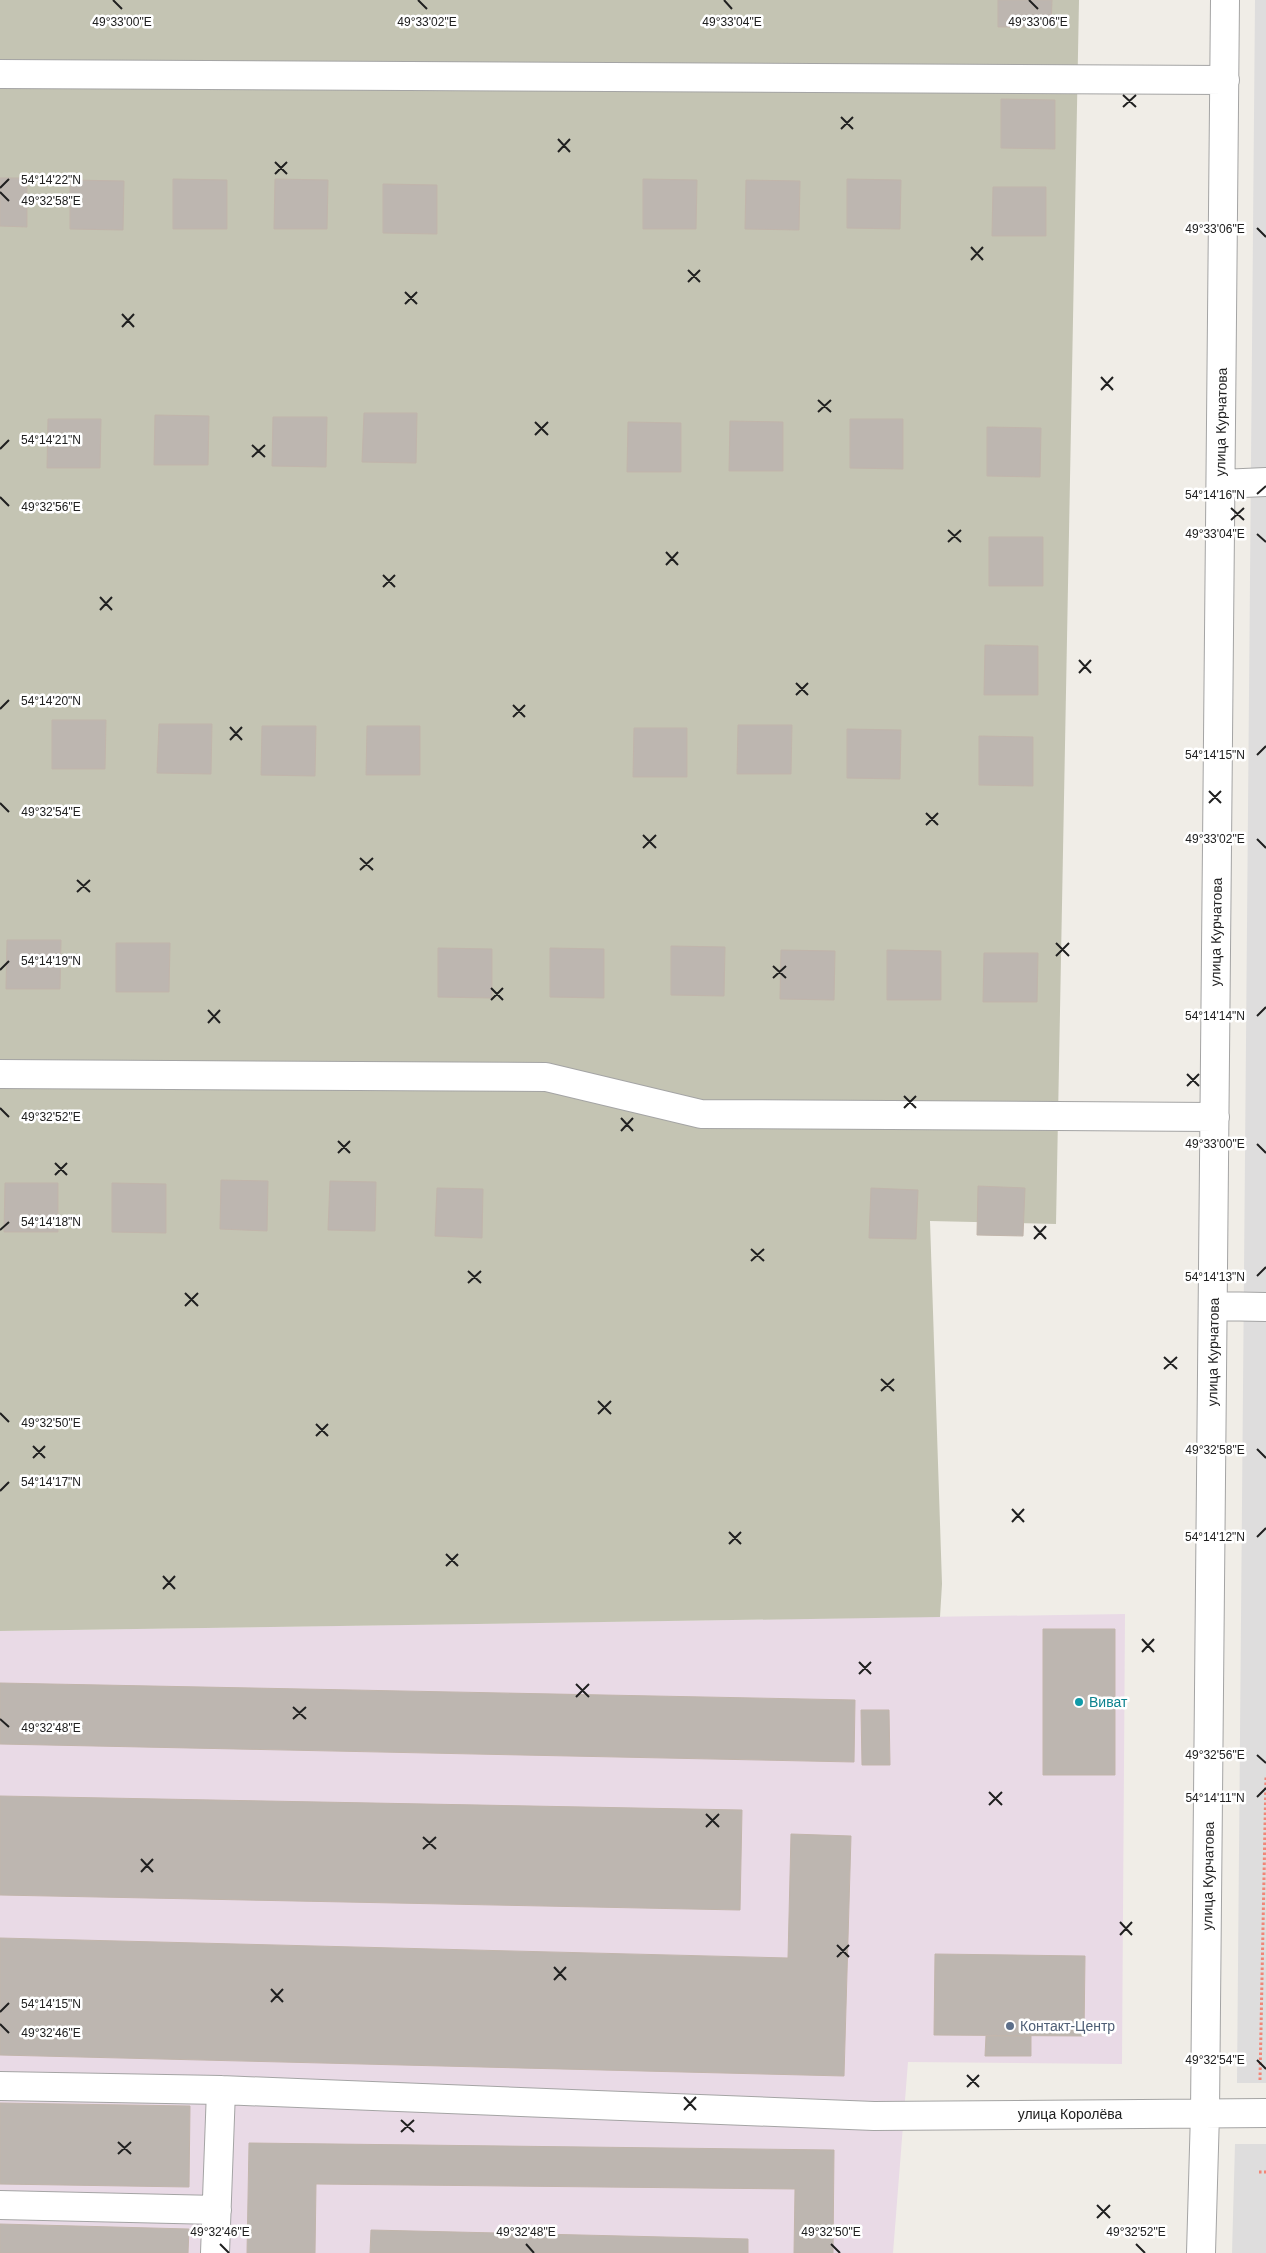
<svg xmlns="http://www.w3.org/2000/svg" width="1266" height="2253" viewBox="0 0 1266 2253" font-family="Helvetica,sans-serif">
<rect width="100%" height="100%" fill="#f0ede7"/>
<path fill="#dedddd" d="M1255 0H1266V2083H1237Z
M1235 2144H1266V2253H1232Z"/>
<path fill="#e9dae6" d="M1125 1614 1122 2064 908 2062 893 2253H0V1631Z"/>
<path fill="#c4c4b3" d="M0 0H1079L1056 1224 930 1221 942 1584 940 1617 0 1631Z"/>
<path fill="#bdb6b0" stroke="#c1b5ab" d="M998 0H1052L1051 27H998Z
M1001 99 1055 100V149L1001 148Z
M0 178H27V227L0 226Z
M173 179 227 180V229H173Z
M275 179 328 180 327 229H274Z
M643 179 697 180 696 229H643Z
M847 179 901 180 900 229 847 228Z
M70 180 124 181 123 230 70 229Z
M746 180 800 181 799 230 745 229Z
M383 184 437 185V234L383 233Z
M993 187H1046V236H992Z
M364 413H417L416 463 362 462Z
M155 415 209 416 208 465H154Z
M273 417H327L326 467 272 466Z
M48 419H101L100 468H47Z
M850 419H903V469L850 468Z
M730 421 783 422V471H729Z
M628 422 681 423V472H627Z
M987 427 1041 428 1040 477 987 476Z
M989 537H1043V586H989Z
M985 645 1038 646V695H984Z
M52 720H106L105 769H52Z
M159 724H212L211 774 157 773Z
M738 725H792L791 774H737Z
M262 726H316L315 776 261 775Z
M367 726H420V775H366Z
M634 728H687V777H633Z
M847 729 901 730 900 779 847 778Z
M979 736 1033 737V786L979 785Z
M7 940H61L60 989H6Z
M116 943H170L169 992H116Z
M671 946 725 947 724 996 671 995Z
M438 948 492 949V998L438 997Z
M550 948 604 949V998L550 997Z
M781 950 835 951 834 1000 780 999Z
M887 950 941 951V1000H887Z
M984 953H1038L1037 1002H983Z
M221 1180 268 1181 267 1231 220 1229Z
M330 1181 376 1182 375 1231 328 1230Z
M5 1183H58V1232H4Z
M112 1183 166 1184V1233L112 1232Z
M978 1186 1025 1188 1023 1236 977 1235Z
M437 1188 483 1189 482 1238 435 1236Z
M871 1188 918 1190 916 1239 869 1238Z
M1043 1629H1115V1775H1043Z
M0 1683 855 1700 854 1762 0 1744Z
M861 1710H889L890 1765H862Z
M0 1796 742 1810 740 1910 0 1895Z
M791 1834 851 1836 844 2076 0 2055V1938L788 1958Z
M935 1954 1085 1956 1084 2036 934 2035Z
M986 2036H1031V2056H985Z
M0 2103 190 2106 189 2187 0 2184Z
M249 2143 834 2150 833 2253H794L795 2189 316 2184 315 2253H247Z
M0 2224 189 2229 188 2253H0Z
M371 2230 748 2239V2253H370Z"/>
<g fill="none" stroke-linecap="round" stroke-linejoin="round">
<defs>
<path id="minor" d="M0 74 1225 80
M1221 484 1266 482
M0 1074 546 1077 701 1114 1215 1117
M1213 1306 1266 1307
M0 2086 221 2090 874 2116 1266 2113
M0 2205 217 2210
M215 2253 221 2090
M1201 2253 1205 2113 1225 0"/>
</defs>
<use href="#minor" stroke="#a4a4a4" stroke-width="30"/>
<path stroke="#f28577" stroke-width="3" stroke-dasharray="2.5 2.5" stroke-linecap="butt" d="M1260 2080 1266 1776
M1259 2172H1266"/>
<use href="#minor" stroke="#fff" stroke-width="28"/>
</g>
<path fill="none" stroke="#202020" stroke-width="2" d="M113 0 122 9M418 0 427 9M724 0 732 9M1029 0 1038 9M1123 95 1136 107M1123 107 1136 95M841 117 853 129M841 129 853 117M558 139 570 152M558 152 570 139M275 162 287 174M275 174 287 162M0 188 9 179M0 192 9 201M1257 228 1266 237M971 247 983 260M971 260 983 247M688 270 700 282M688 282 700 270M405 292 417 304M405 304 417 292M122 314 134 327M122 327 134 314M1101 377 1113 390M1101 390 1113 377M818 400 831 412M818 412 831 400M535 422 548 435M535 435 548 422M252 445 265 457M0 449 9 440M252 457 265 445M1257 494 1266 486M0 497 9 506M1231 508 1244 520M1231 520 1244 508M948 530 961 542M1257 534 1266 542M948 542 961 530M666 552 678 565M666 565 678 552M383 575 395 587M383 587 395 575M100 597 112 610M100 610 112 597M1079 660 1091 673M1079 673 1091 660M796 683 808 695M796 695 808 683M513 705 525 717M0 709 9 700M513 717 525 705M230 727 242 740M230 740 242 727M1257 755 1266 746M1209 791 1221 803M0 803 9 812M1209 803 1221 791M926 813 938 825M926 825 938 813M643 835 656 848M1257 839 1266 848M643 848 656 835M360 858 373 870M360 870 373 858M77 880 90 892M77 892 90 880M1056 943 1069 956M1056 956 1069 943M773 966 786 978M0 970 9 961M773 978 786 966M491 988 503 1000M491 1000 503 988M208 1010 220 1023M1257 1016 1266 1007M208 1023 220 1010M1187 1074 1199 1086M1187 1086 1199 1074M904 1096 916 1108M0 1108 9 1117M904 1108 916 1096M621 1118 633 1131M621 1131 633 1118M338 1141 350 1153M1257 1144 1266 1153M338 1153 350 1141M55 1163 67 1175M55 1175 67 1163M1034 1226 1046 1239M0 1230 9 1222M1034 1239 1046 1226M751 1249 764 1261M751 1261 764 1249M468 1271 481 1283M1257 1276 1266 1267M468 1283 481 1271M185 1293 198 1306M185 1306 198 1293M1164 1357 1177 1369M1164 1369 1177 1357M881 1379 894 1391M881 1391 894 1379M598 1401 611 1414M0 1413 9 1422M598 1414 611 1401M316 1424 328 1436M316 1436 328 1424M33 1446 45 1458M1257 1449 1266 1458M33 1458 45 1446M0 1491 9 1482M1012 1509 1024 1522M1012 1522 1024 1509M729 1532 741 1544M1257 1537 1266 1528M729 1544 741 1532M446 1554 458 1566M446 1566 458 1554M163 1576 175 1589M163 1589 175 1576M1142 1639 1154 1652M1142 1652 1154 1639M859 1662 871 1674M859 1674 871 1662M576 1684 589 1697M576 1697 589 1684M293 1707 306 1719M0 1719 9 1727M293 1719 306 1707M1257 1755 1266 1763M989 1792 1002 1805M1257 1797 1266 1788M989 1805 1002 1792M706 1814 719 1827M706 1827 719 1814M423 1837 436 1849M423 1849 436 1837M141 1859 153 1872M141 1872 153 1859M1120 1922 1132 1935M1120 1935 1132 1922M837 1945 849 1957M837 1957 849 1945M554 1967 566 1980M554 1980 566 1967M271 1989 283 2002M271 2002 283 1989M0 2012 9 2003M0 2024 9 2033M1257 2060 1266 2069M967 2075 979 2087M967 2087 979 2075M684 2097 696 2110M684 2110 696 2097M401 2120 414 2132M401 2132 414 2120M118 2142 131 2154M118 2154 131 2142M1097 2205 1110 2218M1097 2218 1110 2205M220 2244 229 2253M526 2244 534 2253M831 2244 840 2253M1136 2244 1145 2253"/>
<circle fill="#0f9aa8" stroke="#fff" stroke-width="2" cx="1079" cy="1702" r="5"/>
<circle fill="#5c6f8a" stroke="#fff" stroke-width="2" cx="1010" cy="2026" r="5"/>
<g text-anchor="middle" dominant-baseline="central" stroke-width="5" stroke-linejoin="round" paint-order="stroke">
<g font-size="14" fill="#202020" stroke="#fff">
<text transform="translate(1221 422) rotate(-89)">улица Курчатова</text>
<text transform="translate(1216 932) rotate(-89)">улица Курчатова</text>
<text transform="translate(1213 1352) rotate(-89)">улица Курчатова</text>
<text transform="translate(1208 1876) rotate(-89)">улица Курчатова</text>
<text x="1070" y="2114">улица Королёва</text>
</g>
<g font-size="14" fill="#0d838f" stroke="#fff" text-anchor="start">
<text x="1089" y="1702">Виват</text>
</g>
<g font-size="14" fill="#4e5e75" stroke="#fff" text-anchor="start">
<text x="1020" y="2026">Контакт-Центр</text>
</g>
</g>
<g font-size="12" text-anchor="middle" fill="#202020" stroke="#fff" stroke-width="5" stroke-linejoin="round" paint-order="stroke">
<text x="122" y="26">49°33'00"E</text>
<text x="427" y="26">49°33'02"E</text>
<text x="732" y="26">49°33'04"E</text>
<text x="1038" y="26">49°33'06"E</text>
<text x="51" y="184">54°14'22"N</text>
<text x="51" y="205">49°32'58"E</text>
<text x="1215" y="233">49°33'06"E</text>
<text x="51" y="444">54°14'21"N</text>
<text x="1215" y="499">54°14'16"N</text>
<text x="51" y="511">49°32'56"E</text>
<text x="1215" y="538">49°33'04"E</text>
<text x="51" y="705">54°14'20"N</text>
<text x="1215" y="759">54°14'15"N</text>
<text x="51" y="816">49°32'54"E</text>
<text x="1215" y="843">49°33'02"E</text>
<text x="51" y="965">54°14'19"N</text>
<text x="1215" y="1020">54°14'14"N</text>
<text x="51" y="1121">49°32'52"E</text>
<text x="1215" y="1148">49°33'00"E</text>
<text x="51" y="1226">54°14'18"N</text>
<text x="1215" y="1281">54°14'13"N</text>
<text x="51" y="1427">49°32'50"E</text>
<text x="1215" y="1454">49°32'58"E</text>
<text x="51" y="1486">54°14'17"N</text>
<text x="1215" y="1541">54°14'12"N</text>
<text x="51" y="1732">49°32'48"E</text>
<text x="1215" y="1759">49°32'56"E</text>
<text x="1215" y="1802">54°14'11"N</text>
<text x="51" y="2008">54°14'15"N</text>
<text x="51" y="2037">49°32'46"E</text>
<text x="1215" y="2064">49°32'54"E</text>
<text x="220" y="2236">49°32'46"E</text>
<text x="526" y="2236">49°32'48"E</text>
<text x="831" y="2236">49°32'50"E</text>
<text x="1136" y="2236">49°32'52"E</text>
</g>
</svg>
